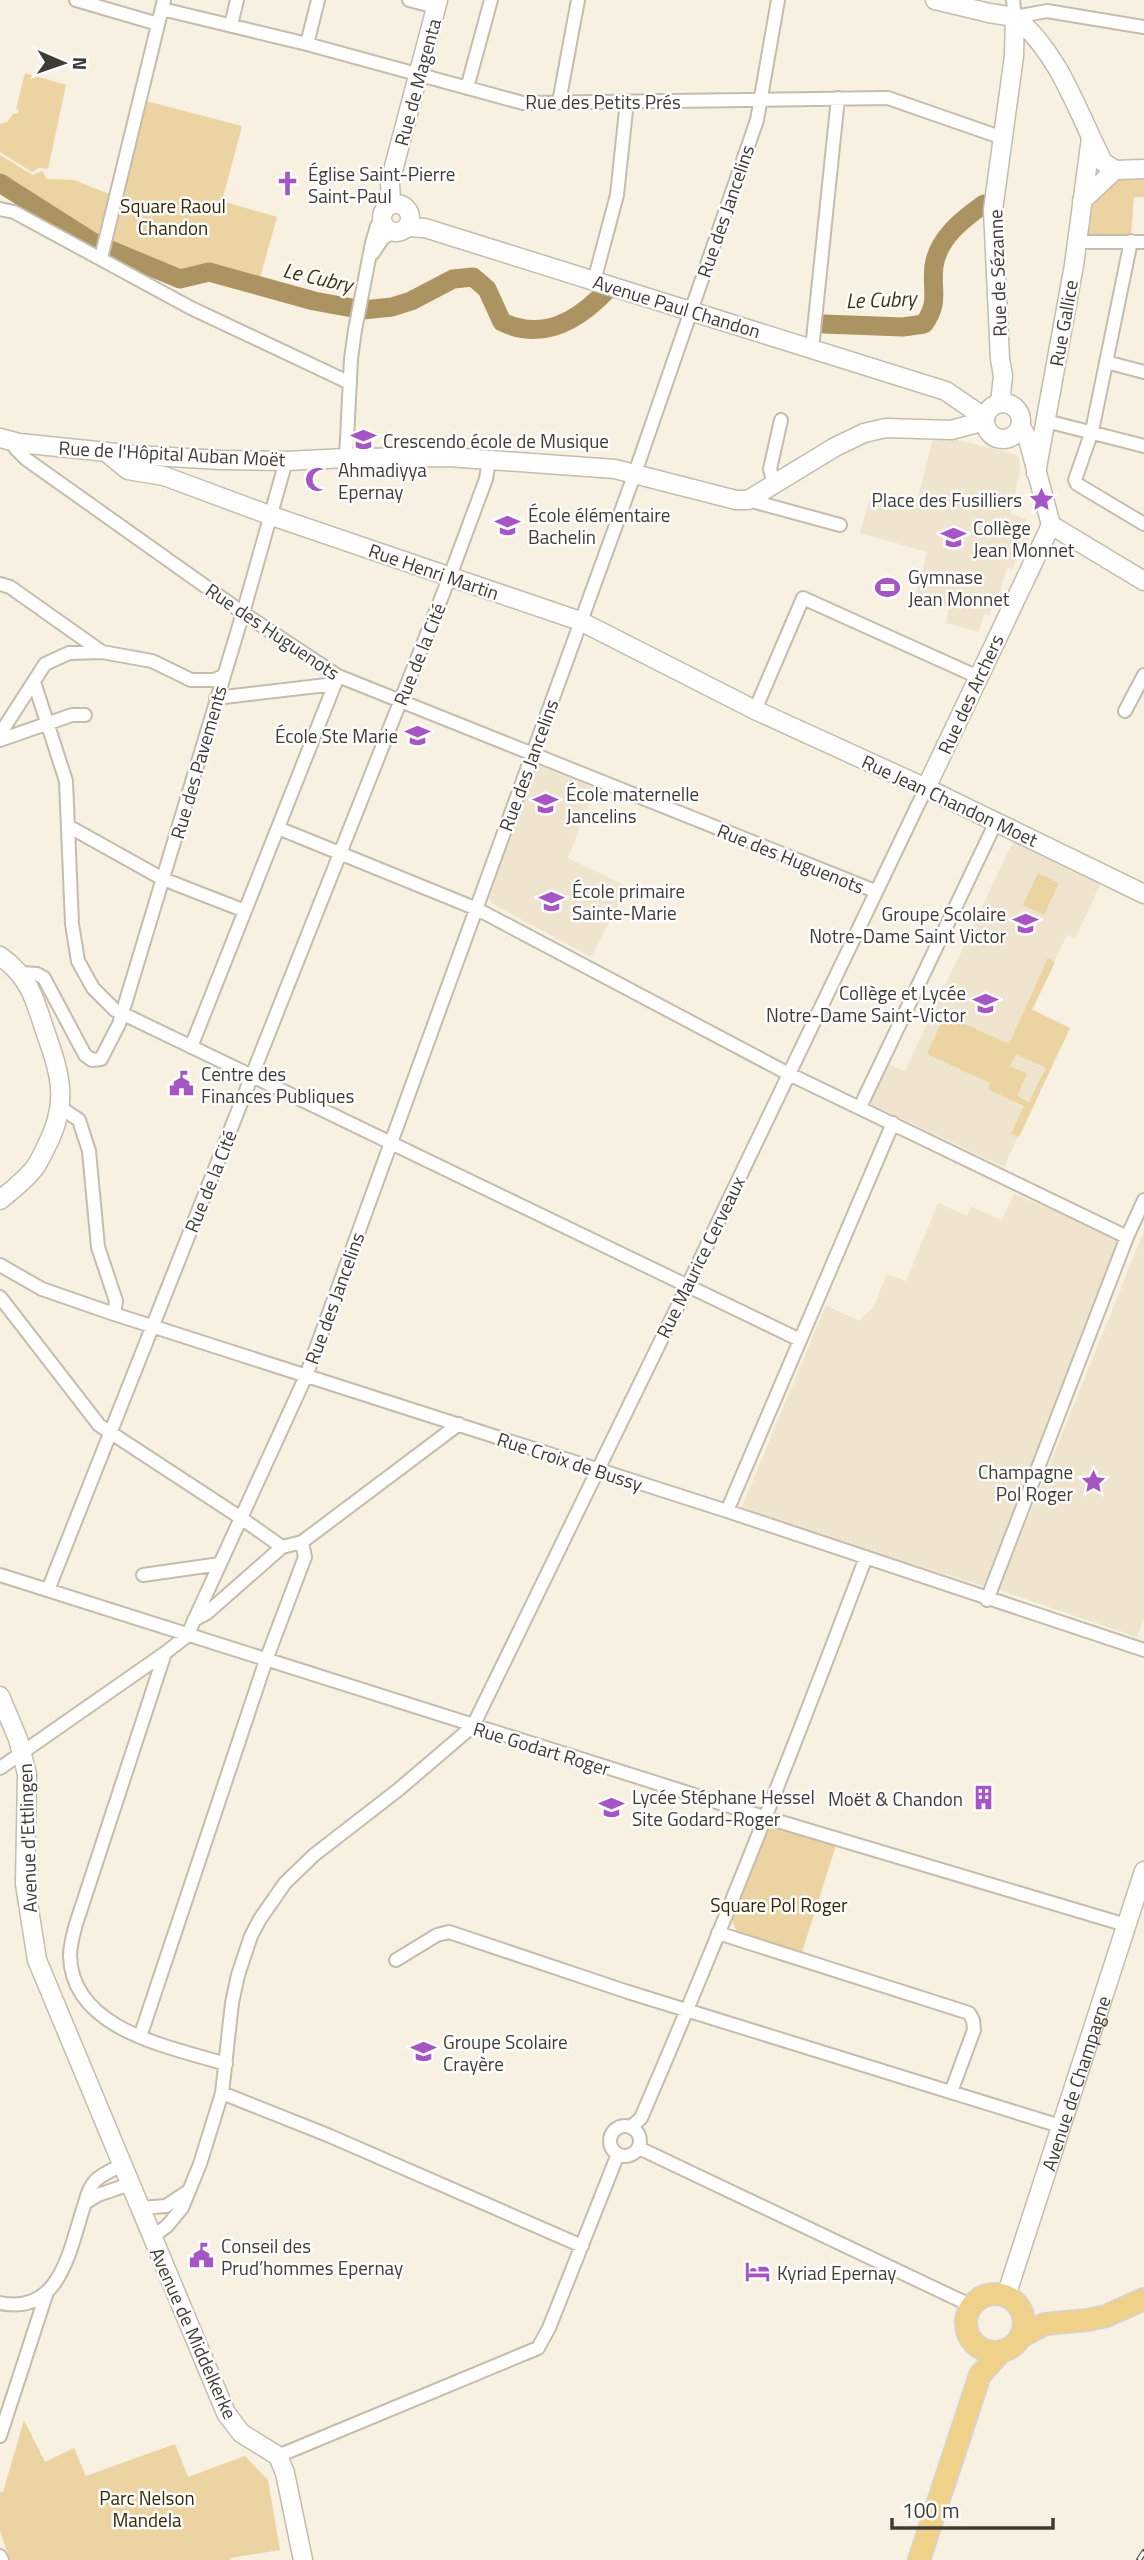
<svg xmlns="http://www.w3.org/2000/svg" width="1144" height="2560" viewBox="0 0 1144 2560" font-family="'Titillium Web',sans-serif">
<rect width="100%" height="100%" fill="#f8f0e0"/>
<path fill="#efe5ce" d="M934 434 1015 454 1019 458 1020 470 1011 514 1027 519 1025 530 1030 532 1027 544 1020 543 1013 569 1007 567 998 599 994 598 990 615 984 614 979 632 946 623 949 607 915 599 927 552 860 533 872 491 917 502Z
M538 765 595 788 568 858 628 887 591 957 491 903 489 898 536 767Z
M1014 839 1102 881 1075 939 1067 935 1032 1009 1070 1028 1004 1167 871 1104 870 1101 888 1064 905 1071Z
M1014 1194 1125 1240 984 1586 740 1511 826 1305 859 1321 874 1306 887 1274 906 1281 938 1203 967 1216 971 1207 1002 1220Z
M1144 1231V1619L1137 1637 999 1590Z"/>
<path fill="#ebd3a2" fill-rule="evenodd" d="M25 73 66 85 48 169 39 168 32 172 0 152V124L7 122 14 113 17 114 19 110 16 109Z
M146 101 242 126 222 201 277 217 260 278 207 266 181 274 112 247Z
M0 155 33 175 42 171 47 179 74 180 109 194 97 248 0 187Z
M1144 177V197H1134L1131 235 1083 238 1087 202 1121 180Z
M1038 873 1059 883 1044 915 1023 905Z
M1048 958 1055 962 1032 1010 1070 1028 1019 1137 1011 1134 1024 1106 988 1089 990 1083 927 1054 945 1015 1009 1044ZM1016 1054 1046 1068 1029 1102 1017 1096 1027 1074 1010 1066Z
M770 1825 836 1845 802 1952 737 1932 732 1921Z
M24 2420 45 2462 74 2448 86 2476 175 2444 188 2477 245 2456 268 2480 280 2550 230 2558V2560H10L0 2531V2492H3Z"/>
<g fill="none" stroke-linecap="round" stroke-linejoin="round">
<path stroke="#ab9362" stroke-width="19" d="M0 183 96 244 180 279 209 272 314 301 363 310 392 307 411 301 453 279 473 277 487 289 502 322C544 342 579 320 608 289
M824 324 903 327 924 324C940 302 931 291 934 266 938 238 963 219 984 204"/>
<defs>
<path id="street" d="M76 0 158 24
M409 0 436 7
M1013 0 1015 17 1047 11 1144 27
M162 9 307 44 523 103 888 98 1003 138
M231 25 237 0
M307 44 318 0
M467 88 491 0
M559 102 578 0
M0 209 14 212 191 308 350 383
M1131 241 1092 431 1075 480 1077 484 1144 524
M1077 242H1144
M373 253 383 238 393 232
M101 258 164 0
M594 281 617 195 627 101
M812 349 838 98
M1106 362 1144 372
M1046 421 1144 446
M19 443 16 449 26 459 243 613 338 676 875 891
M346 458 351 359 355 330 372 243 377 226 382 222
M774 485 770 469 781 420
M748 500 840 525
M0 584 10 587 102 652 152 661 191 680H214L223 676
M34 682 66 781 72 924 78 961 93 988 115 1010 800 1340
M216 698 335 684
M755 710 803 598 978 677
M1125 711 1144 675
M0 734 45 664 69 653 102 652
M0 740 72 715H85
M68 826 163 879 245 911
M278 828 477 909 787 1073 1127 1237
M21 973 37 974 44 978 85 1055 92 1060 101 1059 119 1024 243 613 286 461
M191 1047 338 676
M860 1107 996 822
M61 1108 79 1120 89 1151 98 1247 116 1301 114 1314
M0 1265 42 1289 114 1314 727 1511 1144 1650
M0 1297 99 1425 241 1518 306 1376 635 473 757 120 778 0
M727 1511 893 1123
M0 1575 764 1817 1126 1925
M143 1575 220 1564
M48 1590 450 576 486 479 489 460
M987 1600 1127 1237 1144 1200
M194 1620 207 1613 282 1547 302 1542 459 1424
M165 1653 76 1924C73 1935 70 1945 70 1956 72 2030 170 2047 226 2064
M0 1768 165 1653 187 1636 241 1518 282 1547
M718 1933 969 2013 973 2020 974 2030 951 2092
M396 1960 437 1935 449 1932 628 1992 1060 2126
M140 2037 266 1660 305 1557 302 1542
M222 2093 330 2136 582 2246
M610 2141a15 15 0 1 1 30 0a15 15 0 1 1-30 0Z
M631 2127 641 2118C721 1933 795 1745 866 1557
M639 2148 972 2306
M122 2165C100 2176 91 2178 85 2203L98 2195 130 2184
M140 2208 166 2206 187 2192
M152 2237 167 2226 182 2208 200 2164 222 2093 232 2003 238 1975 251 1936 260 1919 285 1883 314 1855 398 1790 473 1726 687 1287 926 788
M0 2303C62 2316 70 2246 85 2203
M0 2436 46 2295
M278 2456 538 2348 549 2328 618 2154
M0 2556 2 2560"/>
<g id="secondary">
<path d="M935 0 989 13 1015 17"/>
<path d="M1015 17C1060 54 1077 111 1103 162L1115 170"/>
<path d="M1115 170 1144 169"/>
<path d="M1082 201 1115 170"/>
<circle cx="396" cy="218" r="14"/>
<path d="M391 205 390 182 438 0"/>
<path d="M407 227 425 228 946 391 985 418"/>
<circle cx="1003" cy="421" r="18"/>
<path d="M1000 403 1003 376 1000 359 993 210 1014 56 1015 17"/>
<path d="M1021 427 1028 439 1051 525"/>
<path d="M0 438 19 443 136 455 221 460 286 461 346 458 448 457 615 469 736 500H748L835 447 864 433 886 428 951 430 985 421"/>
<path d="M106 452 128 470 164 476 272 516 580 621 755 710 926 788 1144 894"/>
<path d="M1036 473 1074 265 1091 138"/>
<path d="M1051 525 1144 581"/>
<path d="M926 788 1051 525"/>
<path d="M0 956C28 976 34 996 44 1028 60 1073 70 1102 46 1147 42 1155 38 1165 32 1171 23 1182 11 1191 0 1200"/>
<path d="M0 1696 18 1739 27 1774 25 1884 37 1960 226 2413 241 2433 278 2456 285 2473 303 2560"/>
<path id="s1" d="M1006 2296 1144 1871"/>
</g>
<path id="primary" d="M966 2323a29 29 0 1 1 58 0a29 29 0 1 1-58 0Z
M1020 2337 1045 2324 1088 2320 1106 2316 1144 2299
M919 2560 980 2375 1002 2351"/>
</defs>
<use href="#street" stroke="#c4bdad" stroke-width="16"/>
<use href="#secondary" stroke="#c4bdad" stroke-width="21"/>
<use href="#primary" stroke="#d5d4d3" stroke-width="24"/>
<use href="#street" stroke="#fff" stroke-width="12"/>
<use href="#secondary" stroke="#fff" stroke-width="18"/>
<use href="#primary" stroke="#efd189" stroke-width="21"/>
<defs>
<path id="rail" d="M1139 2560 1144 2552"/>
</defs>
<use href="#rail" stroke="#57534c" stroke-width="6"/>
<use href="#rail" stroke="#fefefe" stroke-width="3.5" stroke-dasharray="10" stroke-linecap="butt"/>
</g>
<defs>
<symbol id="church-bare" viewBox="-9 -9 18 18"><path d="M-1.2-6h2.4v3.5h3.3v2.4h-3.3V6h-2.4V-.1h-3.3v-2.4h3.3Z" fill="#a655c5" stroke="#fefefe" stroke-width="2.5" paint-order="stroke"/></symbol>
<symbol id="school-bare" viewBox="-9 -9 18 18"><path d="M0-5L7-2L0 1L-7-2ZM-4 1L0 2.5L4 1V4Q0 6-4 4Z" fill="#a655c5" stroke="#fefefe" stroke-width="2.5" paint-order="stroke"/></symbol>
<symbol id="mosque-bare" viewBox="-9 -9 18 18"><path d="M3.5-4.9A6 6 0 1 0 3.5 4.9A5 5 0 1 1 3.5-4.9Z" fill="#a655c5" stroke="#fefefe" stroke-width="2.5" paint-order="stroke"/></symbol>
<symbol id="sight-bare" viewBox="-9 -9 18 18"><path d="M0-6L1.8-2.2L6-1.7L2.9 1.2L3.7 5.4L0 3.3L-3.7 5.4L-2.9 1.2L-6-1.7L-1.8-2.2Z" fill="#a655c5" stroke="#fefefe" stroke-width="2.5" paint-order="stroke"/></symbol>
<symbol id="stadium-bare" viewBox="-9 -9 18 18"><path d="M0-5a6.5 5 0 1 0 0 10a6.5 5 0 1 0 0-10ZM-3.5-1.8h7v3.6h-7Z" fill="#a655c5" stroke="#fefefe" stroke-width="2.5" paint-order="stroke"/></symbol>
<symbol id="civic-bare" viewBox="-9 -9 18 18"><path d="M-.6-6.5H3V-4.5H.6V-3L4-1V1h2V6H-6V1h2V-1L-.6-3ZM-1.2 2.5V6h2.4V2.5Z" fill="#a655c5" stroke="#fefefe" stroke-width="2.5" paint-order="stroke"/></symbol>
<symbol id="building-bare" viewBox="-9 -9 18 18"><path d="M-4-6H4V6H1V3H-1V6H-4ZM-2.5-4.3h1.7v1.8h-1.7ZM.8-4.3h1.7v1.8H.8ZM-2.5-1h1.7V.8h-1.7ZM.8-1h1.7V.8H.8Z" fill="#a655c5" stroke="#fefefe" stroke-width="2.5" paint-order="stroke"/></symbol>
<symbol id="hotel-bare" viewBox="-9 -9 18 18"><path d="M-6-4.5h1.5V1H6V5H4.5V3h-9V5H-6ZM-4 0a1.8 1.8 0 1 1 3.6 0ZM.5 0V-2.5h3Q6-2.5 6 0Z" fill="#a655c5" stroke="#fefefe" stroke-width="2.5" paint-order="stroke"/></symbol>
</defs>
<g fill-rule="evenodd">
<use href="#church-bare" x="270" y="166" width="35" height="35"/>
<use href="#school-bare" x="346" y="422" width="35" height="35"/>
<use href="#mosque-bare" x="300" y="462" width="35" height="35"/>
<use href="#sight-bare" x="1024" y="482" width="35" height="35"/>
<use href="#school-bare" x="490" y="508" width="35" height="35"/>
<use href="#school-bare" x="936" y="520" width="35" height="35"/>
<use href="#stadium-bare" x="870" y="570" width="35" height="35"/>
<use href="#school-bare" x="400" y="718" width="35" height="35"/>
<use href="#school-bare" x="528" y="786" width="35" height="35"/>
<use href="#school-bare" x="534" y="884" width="35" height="35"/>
<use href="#school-bare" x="1008" y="906" width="35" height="35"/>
<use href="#school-bare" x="968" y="986" width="35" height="35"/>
<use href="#civic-bare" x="164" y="1066" width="35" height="35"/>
<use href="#sight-bare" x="1076" y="1464" width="35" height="35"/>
<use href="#building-bare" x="966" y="1780" width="35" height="35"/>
<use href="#school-bare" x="594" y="1790" width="35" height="35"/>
<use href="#school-bare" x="406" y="2034" width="35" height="35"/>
<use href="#civic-bare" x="184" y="2238" width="35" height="35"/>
<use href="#hotel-bare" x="740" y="2254" width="35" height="35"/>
</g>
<g text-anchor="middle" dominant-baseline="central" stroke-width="5" stroke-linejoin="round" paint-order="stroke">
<g font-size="19" fill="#3f3c36" stroke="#fefefe">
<text transform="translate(417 82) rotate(-75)">Rue de Magenta</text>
<text x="603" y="101">Rue des Petits Prés</text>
<text transform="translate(725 211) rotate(-71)">Rue des Jancelins</text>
<text transform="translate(997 273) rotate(-92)">Rue de Sézanne</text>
<text transform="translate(677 306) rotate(17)">Avenue Paul Chandon</text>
<text transform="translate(1063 323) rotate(-80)">Rue Gallice</text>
<text transform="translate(172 453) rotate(3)">Rue de l'Hôpital Auban Moët</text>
<text transform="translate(434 571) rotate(19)">Rue Henri Martin</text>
<text transform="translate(273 631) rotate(34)">Rue des Huguenots</text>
<text transform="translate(419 654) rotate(-68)">Rue de la Cité</text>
<text transform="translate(970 694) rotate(-65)">Rue des Archers</text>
<text transform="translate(198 762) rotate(-74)">Rue des Pavements</text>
<text transform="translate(528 765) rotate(-70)">Rue des Jancelins</text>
<text transform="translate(950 800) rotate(25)">Rue Jean Chandon Moet</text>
<text transform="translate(791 858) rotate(22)">Rue des Huguenots</text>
<text transform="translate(210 1181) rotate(-68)">Rue de la Cité</text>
<text transform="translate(700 1257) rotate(-64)">Rue Maurice Cerveaux</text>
<text transform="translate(334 1298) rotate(-70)">Rue des Jancelins</text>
<text transform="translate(570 1461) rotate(18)">Rue Croix de Bussy</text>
<text transform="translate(542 1748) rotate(17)">Rue Godart Roger</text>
<text transform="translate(27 1838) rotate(-92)">Avenue d'Ettlingen</text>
<text stroke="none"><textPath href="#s1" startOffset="224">Avenue de Champagne</textPath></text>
<text transform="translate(194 2333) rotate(66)">Avenue de Middelkerke</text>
</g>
<g font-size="19" fill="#3f3c36" stroke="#fefefe" text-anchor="start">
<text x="308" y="173">Église Saint-Pierre<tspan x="308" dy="22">Saint-Paul</tspan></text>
<text x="383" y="440">Crescendo école de Musique</text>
<text x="338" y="469">Ahmadiyya<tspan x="338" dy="22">Epernay</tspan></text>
<text x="1022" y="499" text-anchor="end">Place des Fusilliers</text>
<text x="528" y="514">École élémentaire<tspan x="528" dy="22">Bachelin</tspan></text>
<text x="973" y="527">Collège<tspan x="973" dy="22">Jean Monnet</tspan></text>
<text x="908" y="576">Gymnase<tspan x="908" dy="22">Jean Monnet</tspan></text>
<text x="398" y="735" text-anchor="end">École Ste Marie</text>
<text x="566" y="793">École maternelle<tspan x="566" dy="22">Jancelins</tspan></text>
<text x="572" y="890">École primaire<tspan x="572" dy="22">Sainte-Marie</tspan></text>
<text x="1006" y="913" text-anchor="end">Groupe Scolaire<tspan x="1006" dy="22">Notre-Dame Saint Victor</tspan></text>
<text x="966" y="992" text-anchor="end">Collège et Lycée<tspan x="966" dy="22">Notre-Dame Saint-Victor</tspan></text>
<text x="201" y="1073">Centre des<tspan x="201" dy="22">Finances Publiques</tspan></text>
<text x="1073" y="1471" text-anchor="end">Champagne<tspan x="1073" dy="22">Pol Roger</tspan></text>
<text x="632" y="1796">Lycée Stéphane Hessel<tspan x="632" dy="22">Site Godard-Roger</tspan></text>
<text x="963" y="1798" text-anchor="end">Moёt &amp; Chandon</text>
<text x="443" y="2041">Groupe Scolaire<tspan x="443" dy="22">Crayère</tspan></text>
<text x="221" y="2245">Conseil des<tspan x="221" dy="22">Prud’hommes Epernay</tspan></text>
<text x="777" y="2272">Kyriad Epernay</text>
</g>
<g font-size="19" fill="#382700" stroke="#fefefe">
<text x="173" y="205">Square Raoul<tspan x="173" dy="22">Chandon</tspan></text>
<text x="779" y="1904">Square Pol Roger</text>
<text x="147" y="2497">Parc Nelson<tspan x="147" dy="22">Mandela</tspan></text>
</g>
<g font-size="21" font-style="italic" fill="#443208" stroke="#fefefe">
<text transform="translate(318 277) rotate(13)">Le Cubry</text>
<text transform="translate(881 299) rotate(-2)">Le Cubry</text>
</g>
</g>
<g transform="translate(63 63) rotate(92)" stroke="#fefefe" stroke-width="5" paint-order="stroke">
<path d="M0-5L12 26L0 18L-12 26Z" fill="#3f3c36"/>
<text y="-10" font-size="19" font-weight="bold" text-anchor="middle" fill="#3f3c36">N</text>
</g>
<path d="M892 2518v10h161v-10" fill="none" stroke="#3f3c36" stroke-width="3.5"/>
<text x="902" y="2518" font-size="21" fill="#3f3c36" stroke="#fefefe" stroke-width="5" paint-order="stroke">100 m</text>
</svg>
